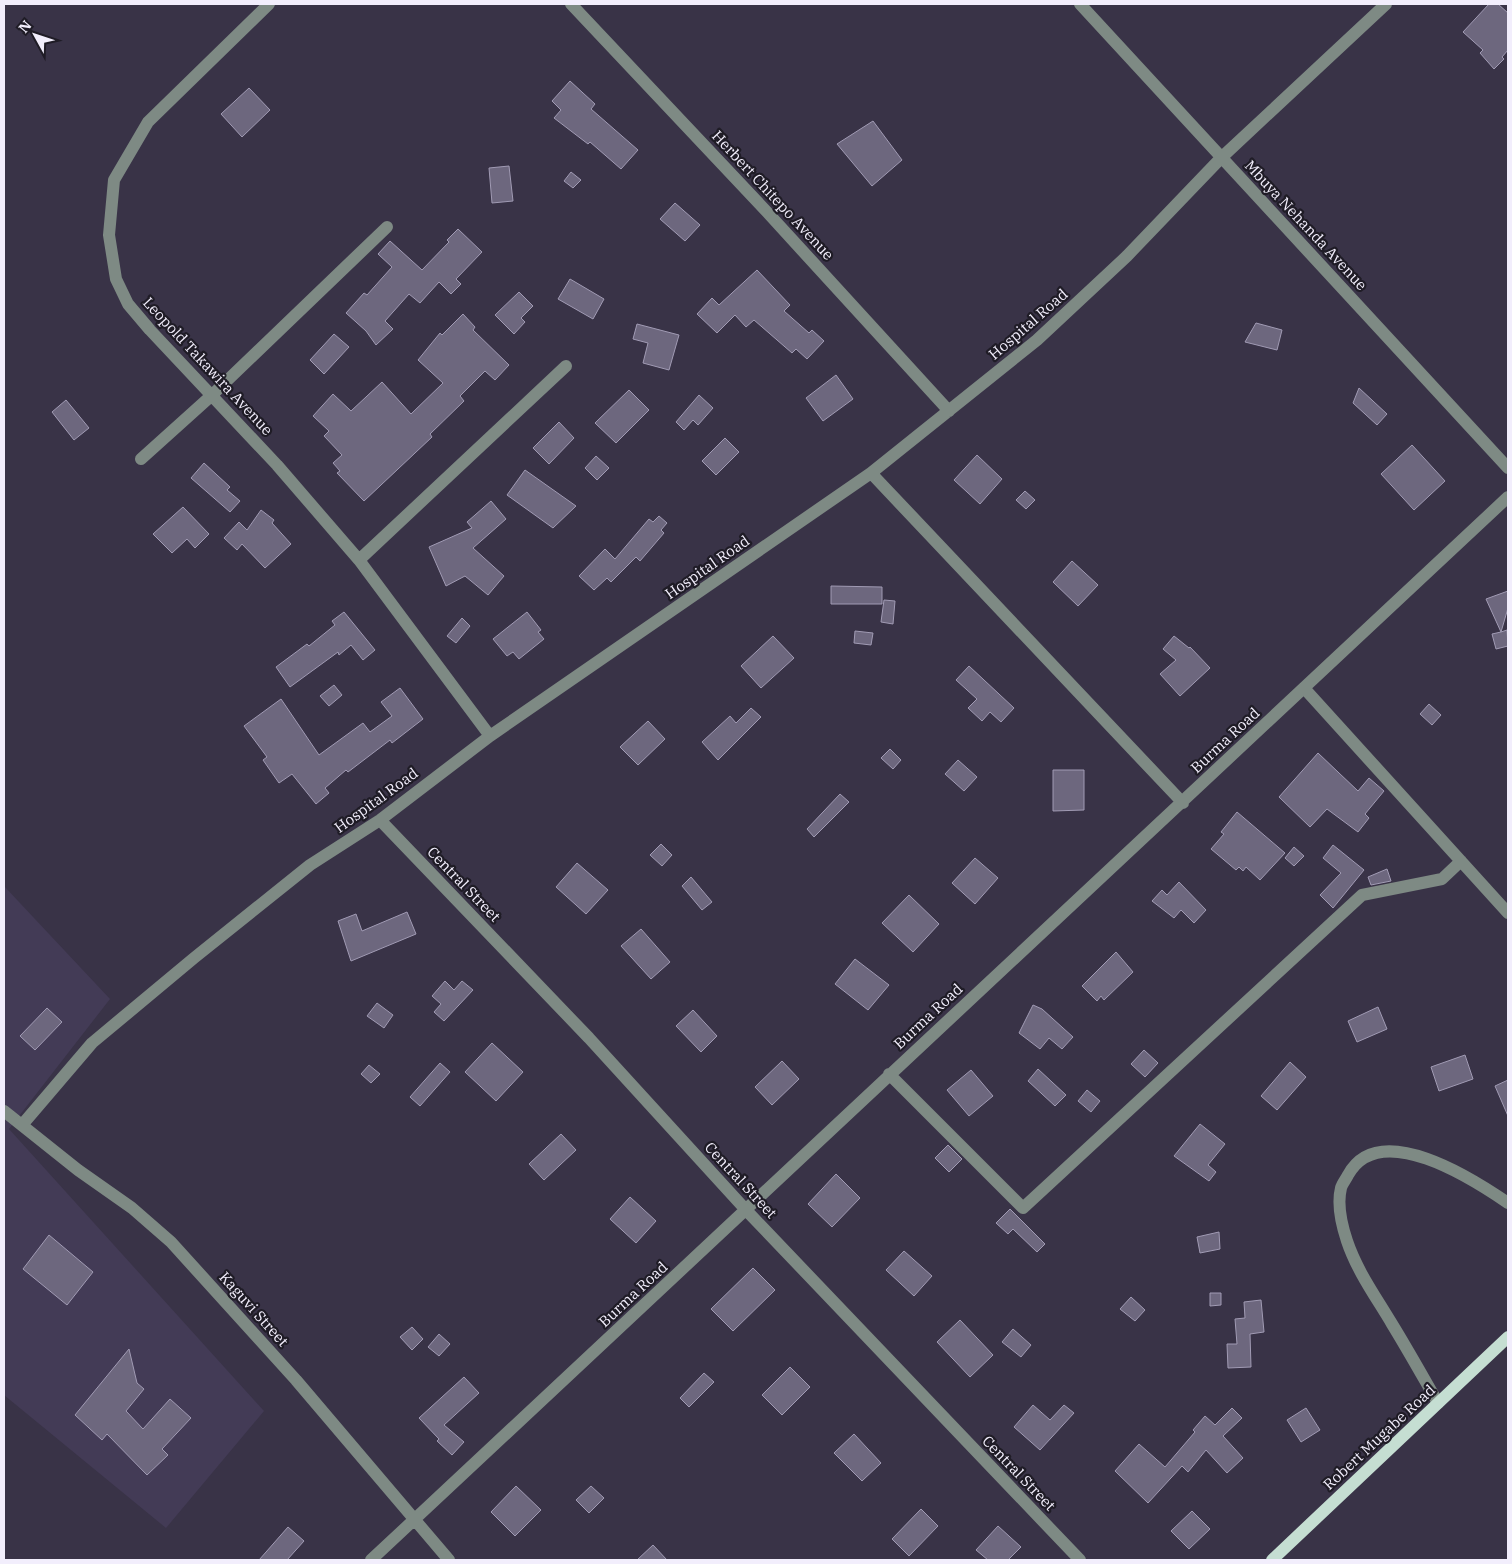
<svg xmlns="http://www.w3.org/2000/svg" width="1512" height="1564" viewBox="0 0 1512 1564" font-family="'IBM Plex Serif',serif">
<rect width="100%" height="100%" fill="#393347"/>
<path fill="#433b56" d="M4 886 110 999 9 1129 264 1411 166 1528 4 1395Z"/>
<path fill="#6d677e" stroke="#a19bb4" d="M1489 4H1498L1508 13V50L1502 57 1504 59 1494 69 1480 53 1483 50 1463 32Z
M570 81 595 104 591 109 638 150 621 169 590 142 588 144 554 118 561 110 552 101Z
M249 88 270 110 242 137 221 114Z
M873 121 902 160 872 186 837 144Z
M509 166 513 201 492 203 489 168Z
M571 172 581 180 573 188 564 181Z
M675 203 700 225 685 241 660 219Z
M458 229 482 252 456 279 461 284 451 294 439 282 420 303 409 294 385 321 393 329 376 345 366 331 346 313 364 293 367 295 392 267 378 254 390 241 422 270 449 242 447 240Z
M757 270 790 305 784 311 809 333 812 330 824 341 807 359 796 349 792 353 754 320 746 327 735 315 717 333 697 314 712 298 719 305Z
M570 279 604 299 593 319 558 299Z
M519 292 533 306 521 318 525 322 514 334 495 315Z
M463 314 475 327 473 330 509 365 495 380 485 371 460 396 464 401 430 434 432 437 364 501 337 473 340 471 333 463 342 455 324 436 329 431 313 416 333 394 351 411 382 382 411 414 443 383 418 360 440 333 442 335Z
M1256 323 1282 330 1277 350 1245 342Z
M637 324 679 335 669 370 643 363 648 343 633 339Z
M334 334 349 347 324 374 310 360Z
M836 375 853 399 823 421 806 398Z
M1359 388 1387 414 1377 425 1353 403Z
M629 390 649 410 616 443 595 423Z
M699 395 713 408 698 425 693 420 684 430 676 422Z
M66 400 89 428 74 440 52 412Z
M559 422 574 438 549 464 533 448Z
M725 438 739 452 716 475 702 461Z
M1412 445 1445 481 1414 510 1381 474Z
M977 455 1002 479 980 504 954 480Z
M596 456 609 468 597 480 585 468Z
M204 463 230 487 227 490 240 501 230 512 191 478Z
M525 470 576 506 553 528 507 495Z
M1025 491 1035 500 1026 509 1016 500Z
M491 501 506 519 473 548 504 576 488 595 465 576 446 586 429 547 472 528 467 522Z
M183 507 209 534 195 548 187 539 172 553 153 534Z
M261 510 274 520 272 523 291 544 265 568 242 544 237 550 224 538 239 522 247 530Z
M659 516 667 523 661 530 664 533 640 561 636 557 611 582 607 578 594 590 579 576 605 549 615 559 649 519 653 522Z
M1072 561 1098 585 1078 606 1053 582Z
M831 586 882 587V604H831Z
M1508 591V608L1501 632 1507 630 1508 646 1496 649 1492 634 1501 632 1486 599Z
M884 600 895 601 893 624 881 622Z
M344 612 375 650 363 660 351 645 339 655 338 652 290 687 276 667 307 644 309 646 335 625 332 621Z
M527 612 541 630 538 632 544 639 519 659 513 652 507 656 493 639Z
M462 618 470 626 456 643 447 636Z
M855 631 873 633 871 645 854 643Z
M773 636 794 658 761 688 741 666Z
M1174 636 1189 648 1190 647 1210 668 1180 696 1160 674 1176 660 1163 649Z
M969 666 1014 708 1001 722 990 712 982 721 968 708 977 699 956 680Z
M334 685 342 695 329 706 320 696Z
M400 688 423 719 392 743 390 740 348 772 346 770 325 788 329 793 316 804 292 774 279 783 263 760 267 757 244 726 281 699 319 755 363 723 370 732 392 716 381 702Z
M1429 704 1441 715 1432 725 1420 714Z
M751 708 761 717 718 760 702 742 730 716 736 723Z
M648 721 665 739 638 765 620 747Z
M890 749 901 760 893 769 881 758Z
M1318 753 1358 791 1369 778 1384 791 1365 814 1369 818 1358 832 1327 809 1310 827 1279 797Z
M958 760 977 777 964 791 945 774Z
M1053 770H1084V810L1053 811Z
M840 794 849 802 814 837 807 829Z
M1237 812 1285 853 1260 880 1246 867 1243 871 1239 867 1236 870 1211 849 1224 834 1221 832Z
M661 844 672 855 662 866 650 855Z
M1333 845 1364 870 1333 908 1320 895 1341 873 1323 858Z
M1294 847 1304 856 1294 866 1285 858Z
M975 858 998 878 975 904 952 883Z
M577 863 608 890 586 914 556 887Z
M1387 869 1391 881 1371 885 1368 877Z
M691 877 712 902 702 910 682 886Z
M1179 882 1206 910 1194 923 1181 910 1174 918 1152 901 1162 890 1167 895Z
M909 895 939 924 913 952 882 923Z
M407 912 416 934 351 961 338 921 356 914 362 931Z
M641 929 670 962 651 979 621 946Z
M1116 952 1133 972 1104 1000 1101 996 1097 1001 1082 986Z
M855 959 889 985 868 1010 835 984Z
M445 981 454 990 462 981 473 990 444 1021 434 1012 441 1004 432 996Z
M377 1003 393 1015 384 1028 367 1016Z
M1033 1005 1042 1009 1073 1037 1062 1049 1049 1038 1040 1049 1019 1033Z
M1378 1007 1387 1029 1357 1042 1348 1021Z
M47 1008 62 1022 35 1050 20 1036Z
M693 1010 717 1036 701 1052 676 1026Z
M492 1043 523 1072 496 1101 465 1072Z
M1144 1050 1158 1063 1145 1077 1131 1064Z
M1465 1055 1473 1079 1439 1091 1431 1067Z
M782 1061 799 1079 772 1105 755 1087Z
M1290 1062 1306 1077 1277 1110 1261 1096Z
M440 1063 450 1072 420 1106 410 1097Z
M369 1065 380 1074 371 1083 361 1074Z
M1038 1069 1066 1095 1055 1106 1028 1081Z
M971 1070 993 1096 969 1116 947 1090Z
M1508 1080V1116L1495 1086Z
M1087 1090 1100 1101 1091 1112 1078 1101Z
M1200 1124 1225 1144 1208 1165 1216 1172 1209 1181 1174 1156Z
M561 1134 576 1150 544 1180 529 1164Z
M948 1145 962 1159 949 1172 935 1158Z
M836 1174 860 1198 832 1227 808 1204Z
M630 1197 656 1221 636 1243 610 1219Z
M1010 1209 1045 1244 1037 1252 1013 1229 1008 1234 996 1223Z
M1219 1232 1220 1249 1200 1253 1197 1237Z
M49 1235 93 1272 67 1305 23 1269Z
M904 1251 932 1276 914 1296 886 1270Z
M753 1268 775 1290 733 1331 711 1309Z
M1210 1293H1221V1305L1210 1306Z
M1131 1297 1145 1310 1135 1321 1120 1309Z
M1261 1300 1264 1332 1250 1334 1251 1367 1228 1368 1227 1344H1237L1235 1319 1245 1318 1244 1302Z
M960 1320 993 1355 970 1377 937 1342Z
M412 1327 423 1339 412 1350 400 1337Z
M1013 1329 1031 1345 1021 1357 1002 1342Z
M439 1334 450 1344 439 1356 428 1347Z
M129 1349 137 1383 144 1389 126 1411 143 1429 170 1399 191 1418 162 1449 168 1455 147 1475 107 1434 102 1440 75 1415Z
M790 1367 810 1387 782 1415 762 1395Z
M704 1373 714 1382 689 1407 680 1398Z
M464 1377 479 1393 444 1425 464 1442 452 1455 437 1441 439 1439 419 1418Z
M1033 1405 1050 1420 1064 1405 1074 1413 1040 1450 1014 1427Z
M1232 1408 1242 1418 1223 1436 1243 1458 1227 1473 1206 1450 1188 1472 1182 1466 1148 1503 1115 1471 1139 1444 1165 1467 1195 1432 1193 1430 1205 1416 1215 1425Z
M1306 1408 1320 1430 1301 1442 1287 1420Z
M854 1434 881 1463 862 1481 834 1453Z
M516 1486 541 1510 515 1536 491 1512Z
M591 1486 604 1498 589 1513 576 1500Z
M921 1509 938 1526 909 1556 892 1539Z
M1192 1511 1210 1529 1189 1549 1171 1531Z
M998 1526 1021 1547 1008 1560H988L976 1550Z
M288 1527 304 1541 287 1560H259Z
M653 1545 667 1560H637Z"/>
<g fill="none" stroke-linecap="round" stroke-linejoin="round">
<path stroke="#7e8a84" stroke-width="12" d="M269 4 148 122 114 180 109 235 116 279 128 304 150 330 277 465 359 560 490 736
M571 4 767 212 949 411
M1080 4 1508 468
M141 459 211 396 387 227
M871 473 1183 803
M359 560 566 366
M1304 688 1508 913
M380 820 589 1038 746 1210 1080 1560
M889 1074 1023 1208 1362 895 1442 879 1461 861
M4 1111 78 1170 132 1208 171 1242 296 1380 449 1560
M22 1125 92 1043 194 958 310 865 380 820 490 736 871 473 1037 340 1127 256 1221 158 1386 4
M1438 1403C1423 1377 1408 1350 1392 1324 1376 1297 1357 1271 1347 1241 1342 1226 1337 1204 1341 1188 1342 1184 1346 1179 1348 1175 1379 1118 1473 1179 1508 1203
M371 1560 1508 497"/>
<path stroke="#c5ded2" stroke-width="12" d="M1272 1560 1508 1337"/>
</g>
<g text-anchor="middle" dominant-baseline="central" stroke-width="4.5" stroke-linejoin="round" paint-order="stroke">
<g font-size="15" fill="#f2eefc" stroke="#1f1c26">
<text transform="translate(773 195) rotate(47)">Herbert Chitepo Avenue</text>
<text transform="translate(1306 225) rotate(47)">Mbuya Nehanda Avenue</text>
<text transform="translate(1028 324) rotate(-41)">Hospital Road</text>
<text transform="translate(208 366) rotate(47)">Leopold Takawira Avenue</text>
<text transform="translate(707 567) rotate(-35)">Hospital Road</text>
<text transform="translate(1225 740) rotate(-43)">Burma Road</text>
<text transform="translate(376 800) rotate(-36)">Hospital Road</text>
<text transform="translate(464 884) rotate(46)">Central Street</text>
<text transform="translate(928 1016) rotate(-43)">Burma Road</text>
<text transform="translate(741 1180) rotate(47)">Central Street</text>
<text transform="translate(633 1294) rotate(-43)">Burma Road</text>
<text transform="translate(254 1309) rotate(48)">Kaguvi Street</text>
<text transform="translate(1379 1437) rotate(-43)">Robert Mugabe Road</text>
<text transform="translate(1019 1473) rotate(46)">Central Street</text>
</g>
</g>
<rect width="1512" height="1564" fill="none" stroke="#f2eefc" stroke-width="10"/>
<g transform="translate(35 35) rotate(310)" stroke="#1f1c26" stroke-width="4" paint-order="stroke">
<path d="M0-4L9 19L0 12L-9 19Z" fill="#f2eefc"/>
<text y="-8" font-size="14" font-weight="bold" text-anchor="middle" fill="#f2eefc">N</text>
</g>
</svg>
